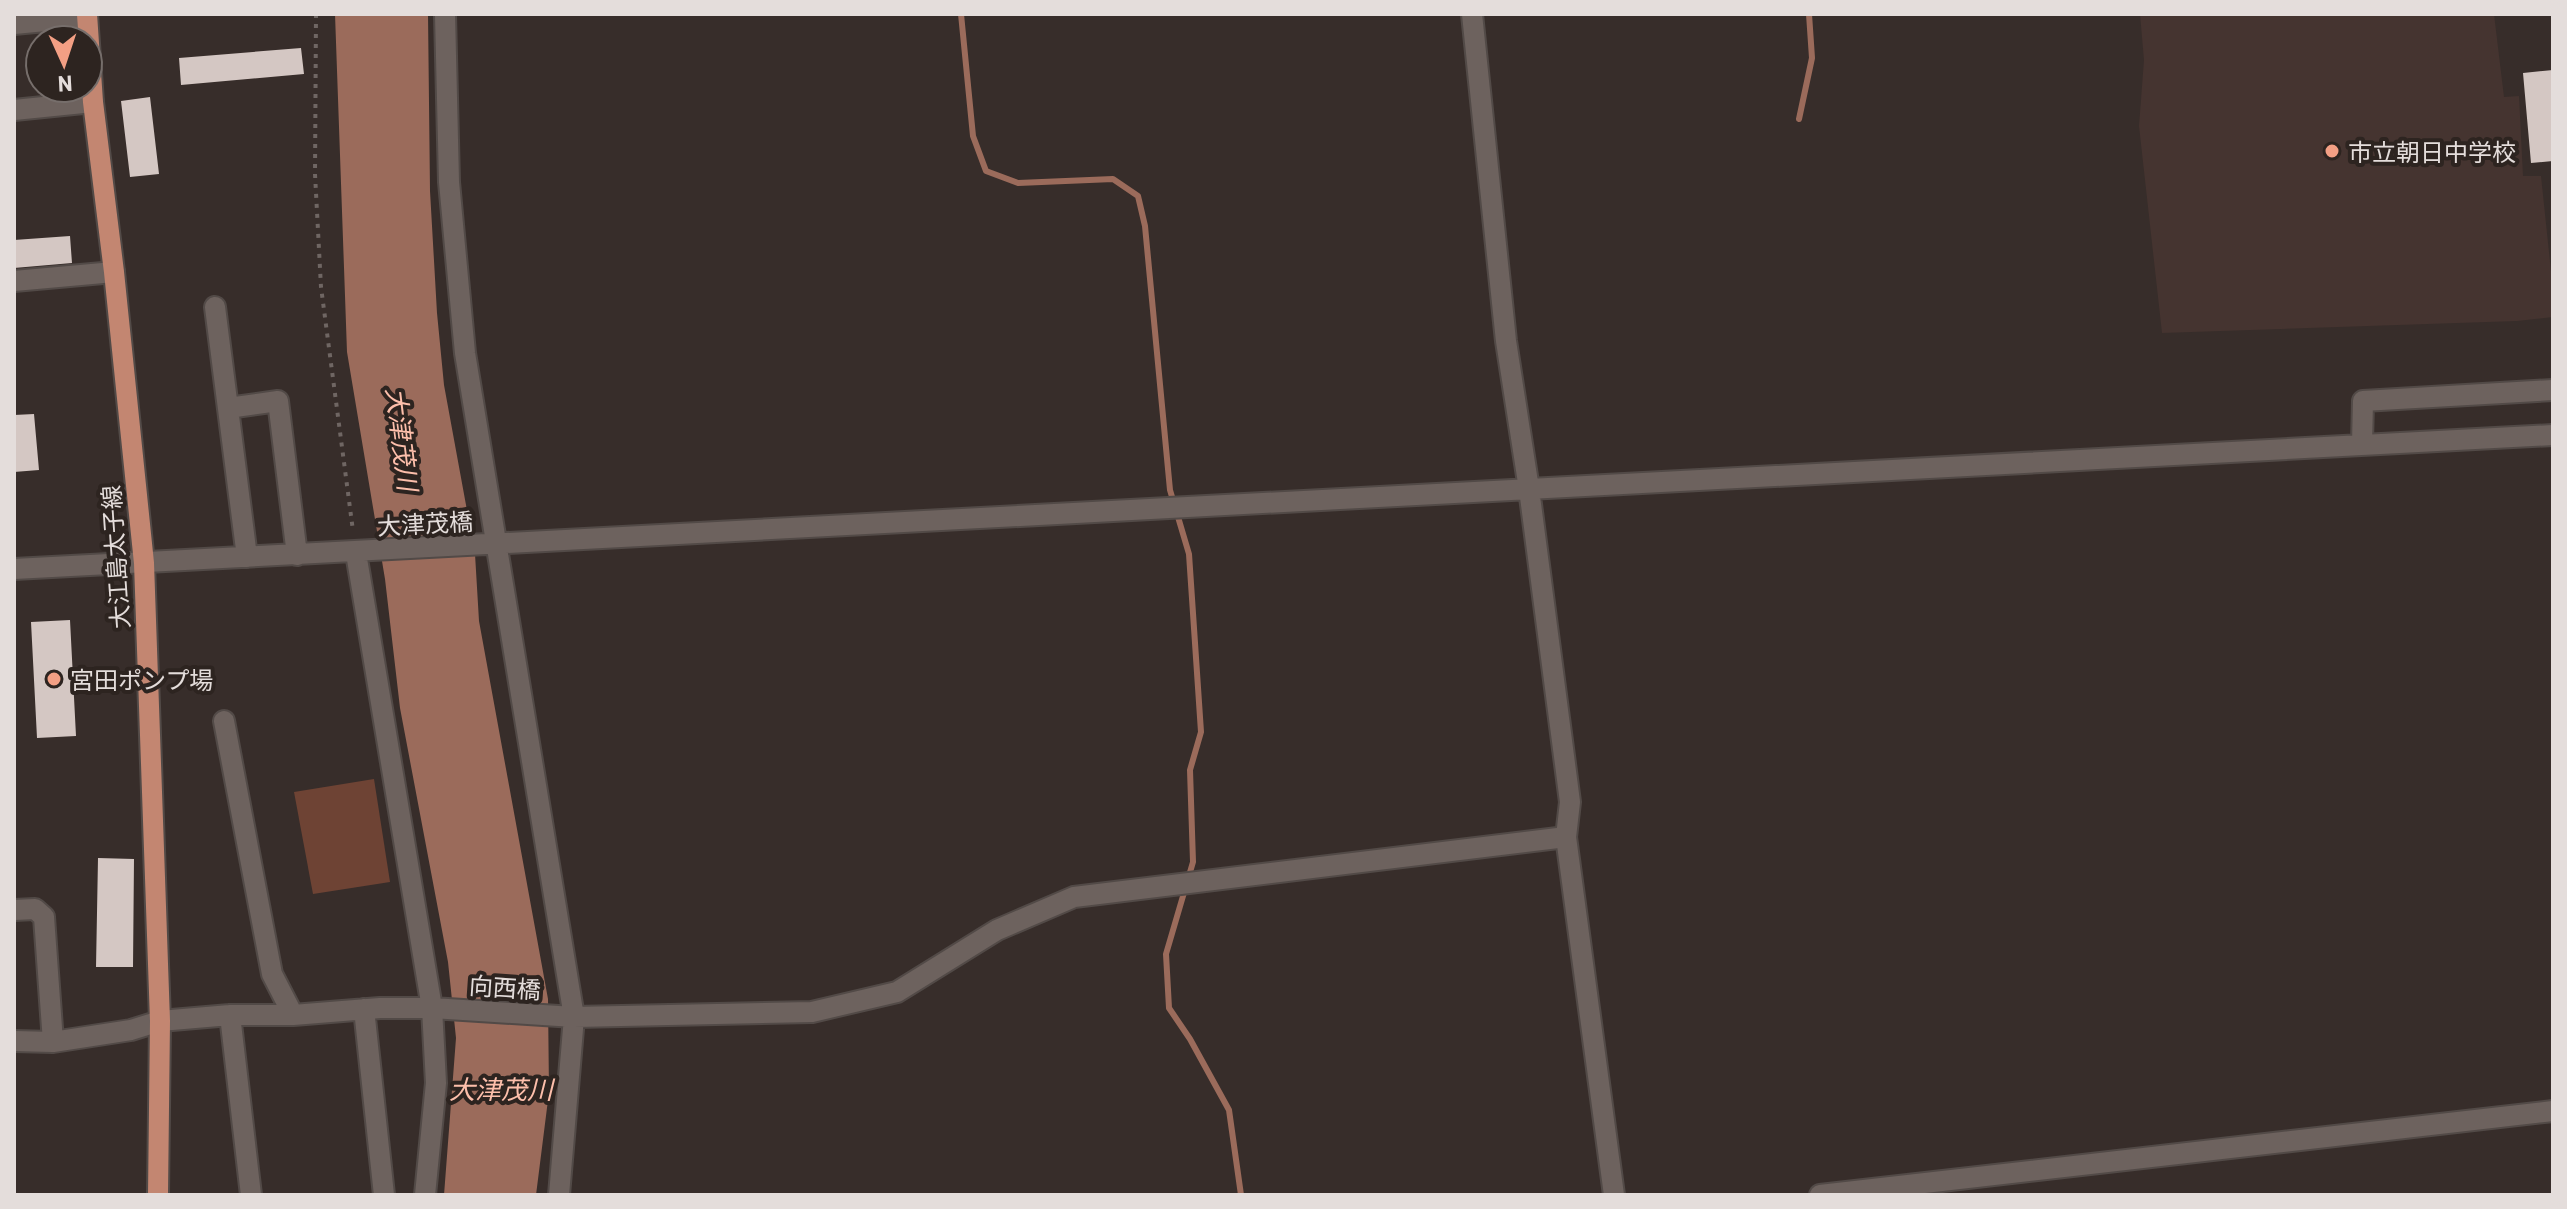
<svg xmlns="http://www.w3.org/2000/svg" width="2567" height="1209" viewBox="0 0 2567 1209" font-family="Barlow,'Noto Sans JP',sans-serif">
<rect width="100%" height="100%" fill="#372d2a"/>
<path fill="#453430" d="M2140 14H2494L2504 97 2519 96 2523 176H2541L2553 290V317L2517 321 2162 333 2139 126 2144 60Z"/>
<path fill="#6e4334" d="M374 779 390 882 313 894 294 792Z"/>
<path fill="#9b6b5b" d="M335 14H428L430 191 437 313 444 385 475 554 479 621 548 999 549 1092 536 1195H444L456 1038 448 962 400 708 385 579 347 352Z"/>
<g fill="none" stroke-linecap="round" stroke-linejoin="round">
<path stroke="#9b6b5b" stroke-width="6" d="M961 14 973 136 986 171 1018 183 1113 179 1138 196 1145 226 1170 490 1189 554 1201 732 1190 770 1193 862 1166 954 1169 1008 1190 1039 1229 1110 1241 1195
M1799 119 1812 58 1809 14"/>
</g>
<path fill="#d4c7c3" d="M301 48 304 74 181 85 179 58Z
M2553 70V161L2531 163 2523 73Z
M150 97 159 174 130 177 121 101Z
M70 236 72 263 14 268V240Z
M34 414 39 470 14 472V415Z
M70 620 76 736 37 738 31 622Z
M98 858 134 859 133 967H96Z"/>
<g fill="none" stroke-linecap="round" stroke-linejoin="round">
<defs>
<path id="minor" d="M445 14 449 182 465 353 574 1017 559 1195
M1472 14 1506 341 1529 489 1570 802 1566 837 1614 1195
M14 24 87 17
M14 110 93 102
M14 281 114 272
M215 307 247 557
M228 408 278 401 297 555
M2362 444 2363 401 2553 390
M356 553 432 1008 436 1083 425 1195
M14 569 2553 435
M224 721 272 974 293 1015
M14 910 35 909 44 917 53 1042
M364 1009 384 1195
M230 1015 251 1195
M14 1041 53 1042 131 1030 160 1021 230 1015H293L380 1008H432L574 1017 812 1012 897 992 997 930 1074 897 1566 837
M1820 1195 2553 1111"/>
<path id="major" d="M87 14 93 102 114 272 144 563 160 1021 158 1195"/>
</defs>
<use href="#minor" stroke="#524a47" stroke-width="24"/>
<use href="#major" stroke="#524a47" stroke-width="24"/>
<path stroke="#6f6663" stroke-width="4" stroke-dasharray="4 6" stroke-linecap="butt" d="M316 14 315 174 321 287 353 531"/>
<use href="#minor" stroke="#6d625e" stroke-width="20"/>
<use href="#major" stroke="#c38671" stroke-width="20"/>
</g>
<g fill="#f39f84" stroke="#2d2420" stroke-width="3">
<circle cx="2332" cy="151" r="8"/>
<circle cx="54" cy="679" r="8"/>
</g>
<g text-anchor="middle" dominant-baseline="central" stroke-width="8" stroke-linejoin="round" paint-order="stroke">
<g font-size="24" fill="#e4dddb" stroke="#2d2420" text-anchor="start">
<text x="2348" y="151">市立朝日中学校</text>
<text x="70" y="679">宮田ポンプ場</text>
</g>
<g font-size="24" fill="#e4dddb" stroke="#2d2420">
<text transform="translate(425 523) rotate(-3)">大津茂橋</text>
<text transform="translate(115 557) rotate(-94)">大江島太子線</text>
<text transform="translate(505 987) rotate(4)">向西橋</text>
</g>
<g font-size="26" font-style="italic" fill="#fdbfab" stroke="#2d2420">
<text transform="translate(403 439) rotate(83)">大津茂川</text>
<text x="501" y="1088">大津茂川</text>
</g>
</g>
<rect width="2567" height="1209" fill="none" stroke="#e4dddb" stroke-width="32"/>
<g transform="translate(64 64) rotate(177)"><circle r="38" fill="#2d2420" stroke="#766e6b" stroke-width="2"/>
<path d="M0-6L14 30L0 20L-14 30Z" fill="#f39f84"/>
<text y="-12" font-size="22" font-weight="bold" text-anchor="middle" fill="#e4dddb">N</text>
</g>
</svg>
